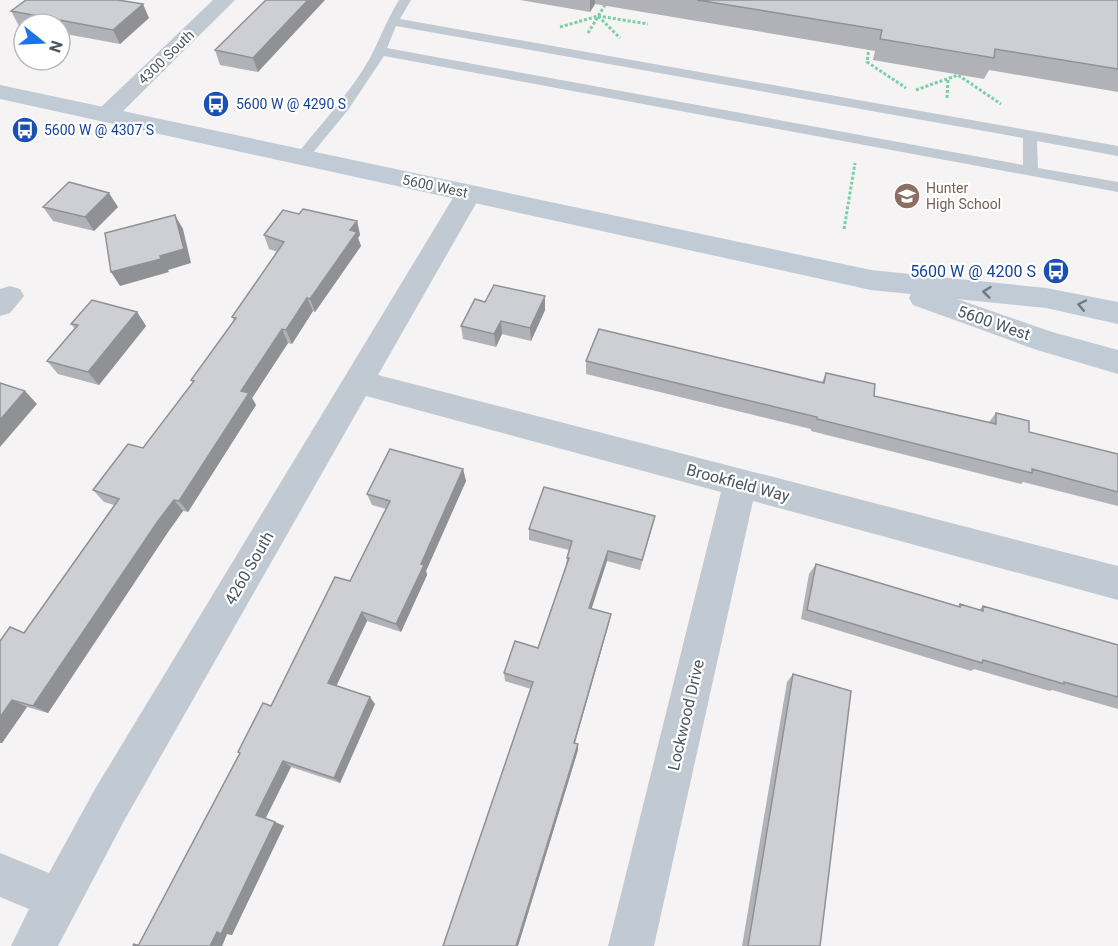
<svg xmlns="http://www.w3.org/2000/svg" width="1118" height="946" viewBox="0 0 1118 946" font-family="Roboto,sans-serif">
<rect width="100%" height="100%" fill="#f5f3f3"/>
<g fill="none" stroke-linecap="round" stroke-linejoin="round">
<path stroke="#7ad0a6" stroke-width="3" stroke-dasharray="3 2" stroke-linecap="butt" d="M598 16 648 24
M560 27 598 16 620 38
M588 33 608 0
M869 47 867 62 906 88
M916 90 958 75 1001 104
M947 98 948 78
M844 229 855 163"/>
<path fill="#c1cad2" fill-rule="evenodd" d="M399 0H411L400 19 1118 146V156L1037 141 1038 168 1118 182V192L384 56 348 110 307 160H297L295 157 297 154C322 123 350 93 370 58 380 39 387 19 399 0ZM396 26 1023 138V165L387 48Z"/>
<path fill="#c1cad2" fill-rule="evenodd" d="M213 0H235L114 120 106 122 98 120 94 115 98 110Z
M469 185 478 187 482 193 378 375 1118 566V600L753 501 654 946H608L721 492 366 396 125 819 58 946H11L29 909 0 897V853L49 873 95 789 456 193 460 187Z
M10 286 20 289 24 296 10 313 0 316V289Z"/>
<path fill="#c1cbd6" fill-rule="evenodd" d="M0 85 871 270 1046 288 1118 302V324L1046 308 957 299 1052 332 1118 350V374L1037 350 913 305 909 298 911 294 871 290 0 99Z"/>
</g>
<path fill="#b0b2b7" d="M266 0 258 72 220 65 215 50Z
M520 0H1118V92L989 70 984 79 873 60 875 51 595 4 590 12Z
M11 11 149 18 120 44 60 33V24H24V27L19 26Z
M43 207H118L94 231 53 221Z
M299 214 357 221 360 235 358 238 361 246 315 312 313 311 292 344 288 343 252 398 256 405 188 512 183 511 168 532 48 713 27 707 2 743H0V641L24 633 114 505 104 502 93 490 143 448 193 382 191 380 234 321 232 317 278 252 269 249 264 235Z
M485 302 545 310 531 341 502 334 496 347 463 339 461 326Z
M137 312 146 326 99 385 58 374 47 361 75 329 71 324Z
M586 361 822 382 826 373 874 396 989 422 996 413 1029 432 1118 454V506L1023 482 1021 484 811 431V429L586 374Z
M463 469 466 481 426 571 427 575 401 632 367 621 336 686 375 704 340 783 291 767 266 818 284 826 232 935 227 934 222 946H133L134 944H139L240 754 238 752 271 706 350 581 386 509 372 505 367 494Z
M655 516 640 570 607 561 591 608 609 623 575 743 578 744V750L518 946H443L531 689 505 681 504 673 538 648 566 565 567 558 569 550 529 540V529Z
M816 564 958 606 960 604 979 610 983 606 1118 645V709L1052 690 1050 691 974 669 971 671 801 619 809 574Z
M793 674 820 946H742L787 682Z"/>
<path fill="#909195" d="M308 0H325L258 72 253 58Z
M590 0H595V4L590 12Z
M143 4 149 18 120 44 113 30Z
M109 193 118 207 94 231 85 217Z
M175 215 183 229 191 263 168 270 169 272 120 286 111 272 160 256Z
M357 221 360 235 358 238 361 246 315 312 310 299 350 230Z
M545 296V310L531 341 530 328Z
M307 298 313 311 292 344 286 330Z
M137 312 146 326 99 385 88 372Z
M501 321 502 334 496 347 494 334Z
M282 329 288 343 252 398 256 405 188 512 179 501 241 391Z
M25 391 37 404 0 447V420Z
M463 469 466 481 426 571 427 575 401 632 396 624 421 564Z
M174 500 183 511 168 532 48 713 33 706 158 521Z
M608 551 607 561 589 617V608Z
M362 612 367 621 334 691 328 683Z
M611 614 609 623 573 749 574 743Z
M370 697 375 704 340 783 334 778Z
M12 700 27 707 2 743H0V717Z
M578 744V750L518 946H516Z
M283 761 291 767 265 819 256 815Z
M275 822 284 826 232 935 227 934 222 946H210Z"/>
<path fill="#cdcfd5" stroke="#909195" stroke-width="1.5" d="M26 0H118L143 4 113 30 11 11Z
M266 0H308L253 58 215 50Z
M697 0H1118V69L995 49 994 58 880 39 882 30Z
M69 182 109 193 85 217 43 207Z
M303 209 357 221 350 230 357 232 310 299 307 298 286 330 282 329 241 391 249 393 179 501 174 500 158 521 33 706 12 700 0 717V641L10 627 24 633 119 499 93 490 128 444 143 448 194 381 191 380 236 318 232 317 284 242 264 235 283 210 299 214Z
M175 215 184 249 160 256 161 259 111 272 105 233Z
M494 285 545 296 530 328 501 321 494 334 461 326 475 299 485 302Z
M92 300 137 312 88 372 47 361 78 325 71 324Z
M599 329 824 383 826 373 875 384 874 396 996 424V413L1029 421V432L1118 454V492L1032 469V473L817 419V417L586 361Z
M0 383 25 391 0 420Z
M390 449 463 469 421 564 424 565 396 624 362 612 328 683 370 697 334 778 283 761 256 815 275 822 221 934 217 932 210 946H133L134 944 138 946 240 753 238 752 263 703 271 706 335 577 350 581 390 501 367 494Z
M544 487 655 516 642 560 608 551 589 608 611 614 574 743 578 744 516 946H443L533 682 504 673 515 641 538 648 569 558H567L572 541 529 529Z
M816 564 960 607V604L983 611V606L1118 645V697L1064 682V684L983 660 982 663 807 610Z
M793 674 851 691 820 946H748Z"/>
<defs><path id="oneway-chevron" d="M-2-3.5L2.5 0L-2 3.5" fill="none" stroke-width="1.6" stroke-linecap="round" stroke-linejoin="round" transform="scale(1.5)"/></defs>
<g stroke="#6e7984">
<use href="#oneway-chevron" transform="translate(987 292) rotate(-174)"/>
<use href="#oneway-chevron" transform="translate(1082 305) rotate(-168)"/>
</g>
<defs>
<symbol id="bus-disc" viewBox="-11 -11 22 22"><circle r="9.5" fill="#1a4fb4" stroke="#fff"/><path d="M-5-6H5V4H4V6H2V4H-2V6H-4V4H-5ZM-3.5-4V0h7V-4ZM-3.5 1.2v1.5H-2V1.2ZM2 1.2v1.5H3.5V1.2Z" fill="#fff"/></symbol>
<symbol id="school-disc" viewBox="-11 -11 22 22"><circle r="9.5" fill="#8d6e63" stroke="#fff"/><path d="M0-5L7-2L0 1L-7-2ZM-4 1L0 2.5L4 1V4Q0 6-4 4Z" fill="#fff"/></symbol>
</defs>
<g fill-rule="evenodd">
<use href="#bus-disc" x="201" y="89" width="30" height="30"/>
<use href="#bus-disc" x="10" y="115" width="30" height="30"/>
<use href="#school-disc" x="892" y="181" width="30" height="30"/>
<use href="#bus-disc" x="1041" y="256" width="30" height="30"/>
</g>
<g text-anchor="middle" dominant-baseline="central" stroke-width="4.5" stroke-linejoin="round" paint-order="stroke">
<g font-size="14" fill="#4a5661" stroke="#fff">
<text transform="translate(166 57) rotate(-44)">4300 South</text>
<text transform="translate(435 186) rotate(12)">5600 West</text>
</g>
<g font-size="14" fill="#164399" stroke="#fff" text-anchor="start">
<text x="236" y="104">5600 W @ 4290 S</text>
<text x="44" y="130">5600 W @ 4307 S</text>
</g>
<g font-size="14" fill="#785e54" stroke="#fff" text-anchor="start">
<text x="926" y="188">Hunter<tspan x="926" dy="16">High School</tspan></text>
</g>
<g font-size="16" fill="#164399" stroke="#fff" text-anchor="end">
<text x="1036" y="271">5600 W @ 4200 S</text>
</g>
<g font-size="16" fill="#4a5661" stroke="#fff">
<text transform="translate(994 323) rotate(19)">5600 West</text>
<text transform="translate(738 483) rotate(15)">Brookfield Way</text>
<text transform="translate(249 568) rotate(-60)">4260 South</text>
<text transform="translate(686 715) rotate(-77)">Lockwood Drive</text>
</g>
</g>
<g transform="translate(42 42) rotate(108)"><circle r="28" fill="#ffffff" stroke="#b7bbc0" stroke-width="1.5"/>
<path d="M0-4.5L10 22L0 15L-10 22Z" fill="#1a73e8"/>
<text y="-9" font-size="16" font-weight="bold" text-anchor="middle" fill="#4a5661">N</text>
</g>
</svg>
